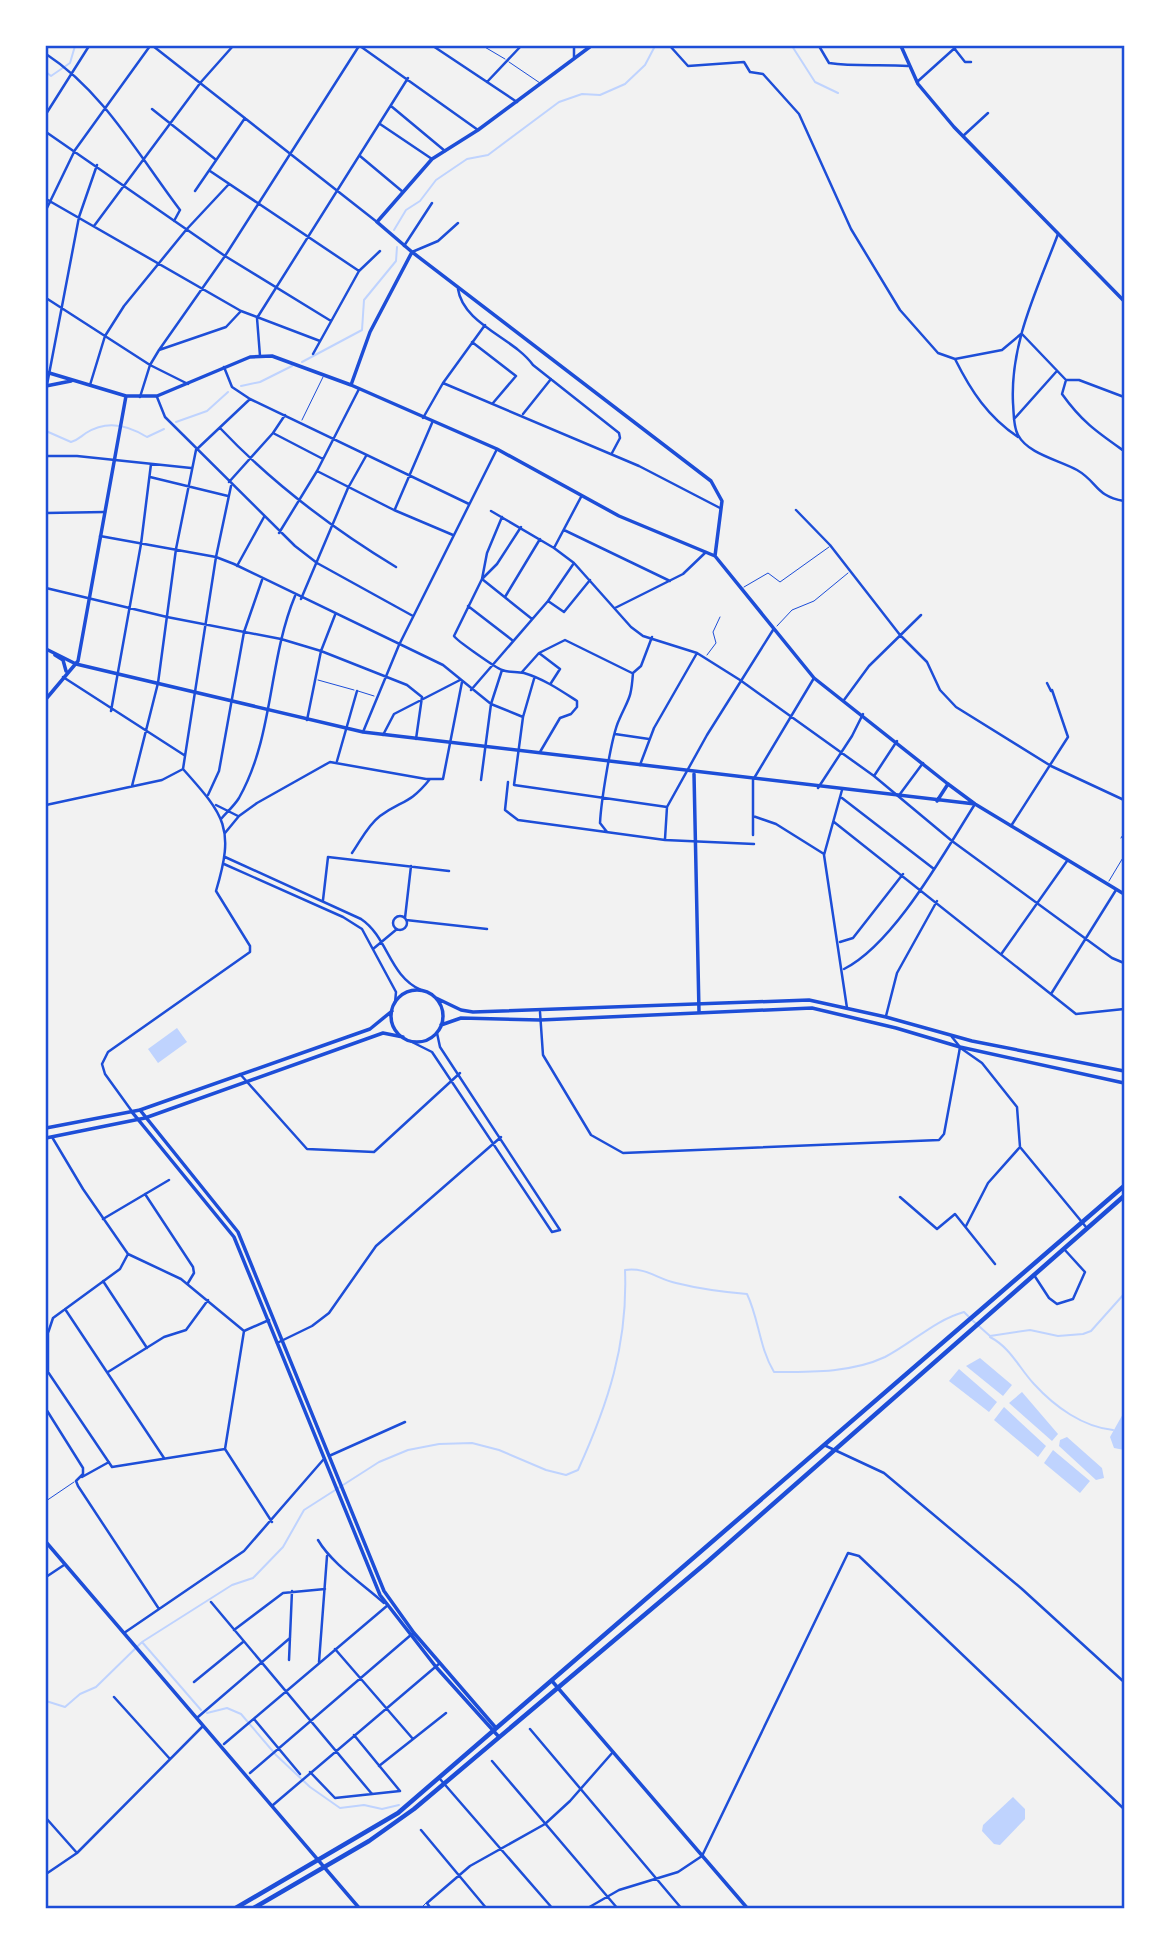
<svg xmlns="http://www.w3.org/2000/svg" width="1170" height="1954" viewBox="0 0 1170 1954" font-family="'Open Sans',sans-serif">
<rect width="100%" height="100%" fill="#f2f2f2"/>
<path fill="#bfd3fe" d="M177 1028 187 1042 158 1063 148 1049Z
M980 1358 1012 1385 1003 1396 966 1366Z
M959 1369 997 1402 989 1412 949 1381Z
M1022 1392 1058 1434 1052 1441 1009 1403Z
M1004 1407 1046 1446 1038 1457 994 1420Z
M1124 1412V1450L1114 1448 1110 1437Z
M1067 1437 1102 1468 1104 1478 1096 1480 1059 1446 1060 1440Z
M1053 1450 1090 1481 1080 1493 1044 1463Z
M1013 1797 1025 1809V1819L1000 1845 994 1844 982 1831 983 1825Z"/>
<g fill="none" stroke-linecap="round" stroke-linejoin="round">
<path stroke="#bfd3fe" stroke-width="2" d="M792 46 815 82 838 93
M46 72 51 76 70 63 75 46
M394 230 406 210 420 201 436 180 467 159 488 155 559 102 582 94 600 95 625 84 645 65 655 46
M302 362 362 330 364 300 396 261 397 247
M241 386 260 382 292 366
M176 422 207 411 228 392
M46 431 71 442C78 440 80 437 86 433 106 420 128 425 147 437L164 429
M972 1320 990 1336 1030 1330 1058 1336 1083 1334 1091 1331 1124 1294
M990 1337C1011 1348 1019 1368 1034 1384 1055 1407 1083 1427 1113 1430
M142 1642 201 1710
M46 1701 65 1707 80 1694 96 1687 142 1642 232 1585 253 1578 283 1547 304 1510 379 1462 408 1450 439 1444 472 1443 499 1450 546 1470 566 1475 578 1470C608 1404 628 1344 625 1270 646 1267 657 1279 676 1283 700 1289 723 1292 747 1294 759 1319 759 1347 774 1372 810 1372 851 1373 885 1357 912 1343 935 1320 964 1312L968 1316
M207 1713 227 1708 241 1714 276 1755 310 1787 340 1808 364 1805 382 1809 399 1805"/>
<path stroke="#1d4ed8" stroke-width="1" d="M483 46 505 59
M509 62 540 83
M302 420 323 377
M744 587 768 573 780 582 829 547
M777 626 792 610 814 601 848 573
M707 655 716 643 713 632 720 617
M318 680 354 690
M358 691 374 696
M1121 838 1124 833
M1109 881 1124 856
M46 1501 74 1482
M420 1909 426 1903"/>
<path stroke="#1d4ed8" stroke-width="2.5" d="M153 46 377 222
M360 46 478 130
M433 46 517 102
M574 46V57
M670 46 688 66 744 62 750 72 763 74 799 114 851 229 900 310 938 353 955 359 1002 350 1021 334
M819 46 829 63C856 67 881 64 908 66
M954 48 965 62H971
M46 54C103 91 139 156 180 210L174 221
M487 82 521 46
M917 82 957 46
M391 106 445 151
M152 109 215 159
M46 114 89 46
M380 124 432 159
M46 132 225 256 331 321
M963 136 988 113
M360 156 403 192
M210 171 359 271
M195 191 245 118
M46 199 241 311 320 341
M46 210 75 150 150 46
M94 226 201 82 233 46
M1058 234C1037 290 1010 343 1013 403 1014 414 1013 426 1018 435 1028 454 1059 460 1077 470 1098 482 1095 496 1124 501
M404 246 432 203
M412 252 438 241 458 223
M458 289C463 324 514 338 533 365L619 433 620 438 612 453
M46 298 150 365 188 384
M1022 334 1066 380 1062 394C1082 422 1097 432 1124 451
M472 342 516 376 493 403
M159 350 226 327 241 311
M313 354 359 271 380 251
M260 356 257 318 408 78
M955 359C971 391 988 417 1018 437
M224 367 232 387 250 399 469 504
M1066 380H1079L1124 397
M443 383 639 466 720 508
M90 385 105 336 124 306 186 230 229 184
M46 390 79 217 97 165
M140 397 150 365 159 350 225 256 359 46
M157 397 165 417 295 546 317 563 413 616
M523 414 551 379
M423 418 443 383 485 325
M1014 419 1056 372
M220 428C273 484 330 527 396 567
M273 433 323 459
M46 456H77L191 468
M317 471 394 510 453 535
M150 477 228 496
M229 482 273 433 285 415
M395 509 432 423
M796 510 830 545 900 635 927 662 940 690 956 707 1051 766 1124 800
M491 511 554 548 574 563 631 627 643 636 697 653 740 680 874 776 952 841 1112 958 1124 963
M46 513 105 512
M521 527 497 564 482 579 454 636C456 640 496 668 502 670 509 673 517 671 524 673 544 679 560 690 577 701V707L571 714 560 718 540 752
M564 530 670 581
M279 533 317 471 359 389
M100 536 216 557 234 564 443 665 491 704 523 717
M554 548 581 497
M237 566 264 517
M482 579 487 553 502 517
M482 579 532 619
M46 588 167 617 281 639 321 651 407 685 422 697 416 739
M505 597 540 539
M301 599 348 488 366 456
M548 601 564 612 590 580
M468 606 512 640
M615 608 683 574 706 552
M539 653 560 669 551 683
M522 672 539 653 565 640 632 673
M63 677 184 755
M534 679 523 717 514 785 667 807
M1047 683 1051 691
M471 690 548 601 574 563
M844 700 869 666 921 615
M111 711 141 544 151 464
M307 720 321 651 335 615
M363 732 399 645 497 449
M615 734 649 739
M383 735 394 714 460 680
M337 761 357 691
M640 765 654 728 697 653
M183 769 216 557 231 486
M874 776 897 741
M481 780 491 704 502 670
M508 782 505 810 518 820 665 840 754 844
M132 786 158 683 176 549 196 450 250 399
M818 788 852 736 863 714
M842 790 824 855 847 1008
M900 794 923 763
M208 795 219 771 244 632 262 580
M842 798 934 869
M46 805 162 780 183 769
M216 805 238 816
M753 816 776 824 824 854
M221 819C227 812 234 806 239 798 274 736 268 661 295 596
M834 822 1076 1014 1124 1009
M1011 826 1068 737 1052 690
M607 832 600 823C601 803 611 737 619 720 629 697 631 700 633 673L641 666 652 637
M225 833 239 816 257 803 330 762 426 779H443L462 682
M753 835V780L814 678
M665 839 667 807 707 735 773 630
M352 853C361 840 368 825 380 816 402 800 409 805 430 779
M225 857 361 919C388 937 389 976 421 990
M224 864 343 917 362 929 396 992 395 1003
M323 900 328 857 449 871
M393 923a7 7 0 1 1 14 0a7 7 0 1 1-14 0Z
M405 918 411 866
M406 920 487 929
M840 942 853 938 903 874
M373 949 397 929
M1002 953 1067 861
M844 969C894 944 944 853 975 804
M1051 994 1116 890
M540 1012 543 1055 591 1135 623 1153 939 1140 944 1134 959 1053 960 1047 952 1037
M886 1016 897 973 937 901
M410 1041 432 1052 552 1232 560 1230 440 1047 437 1033
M962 1049 982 1063 1017 1107 1020 1147 1086 1227
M240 1074 307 1149 374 1152 460 1073
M131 1110 105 1074 102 1064 108 1052 250 952V946L216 891C235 828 225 816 183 769
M52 1137 83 1189 128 1254 181 1279 244 1331
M145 1194 193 1267 194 1273 188 1283
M900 1197 937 1229 955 1214 995 1264
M103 1219 169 1180
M966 1226 988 1183 1020 1147
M128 1254 120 1269 53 1318 48 1333V1372L112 1467 225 1449
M1034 1275 1049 1298 1057 1304 1073 1299 1085 1272 1064 1249
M103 1281 147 1348
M65 1309 164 1458
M244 1331 269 1320
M277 1343 312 1326 329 1313 376 1246 501 1137
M108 1372 164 1337 186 1330 208 1300
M46 1409 83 1468V1474L76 1481 78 1486 159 1609
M826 1446 884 1473 1022 1589 1124 1682
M225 1449 244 1331
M225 1449 272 1522
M329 1456 405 1422
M82 1477 109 1462
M318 1540C332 1564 363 1584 384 1603
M46 1577 64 1565
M211 1602 372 1794
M234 1630 283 1593 325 1589
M124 1633 244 1551 323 1460
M335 1649 413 1739
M289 1660 292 1591
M319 1662 327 1556
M194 1682 243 1642
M114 1697 170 1759
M198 1717 290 1638
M254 1719 300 1774
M530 1729 682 1909
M354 1735 400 1791
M224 1744 388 1605
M492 1761 618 1909
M379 1766 446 1713
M310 1772 335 1798 400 1791
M250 1773 412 1634
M440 1779 553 1909
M273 1805 440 1663
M46 1818 77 1853
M421 1830 487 1909
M46 1874 77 1853 203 1726
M279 1908V1909
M431 1909 427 1903 470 1866 545 1824 570 1801 613 1752
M586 1909 619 1890 678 1872 702 1856 848 1553 859 1556 1124 1809"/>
<path stroke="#1d4ed8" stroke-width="3.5" d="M591 46 478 130 432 159 377 222 412 252 711 481 722 501 715 556
M46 372 126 396H157L250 357 272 356 351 385 497 449 619 516 715 556 814 678 948 784
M351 385 370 332 412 252
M46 386 71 381
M55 655 63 660 66 671
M46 699 78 661 126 396
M694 774 699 1012
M552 1681 748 1909"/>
<path stroke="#1d4ed8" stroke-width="3.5" d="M901 46 918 84 954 127 1124 301
M46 649 76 664 363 732 975 804
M937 801 948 784 975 804 1124 894
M140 1110 238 1232 384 1591 414 1633 496 1728
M132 1112 234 1237 380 1595 436 1667 499 1737"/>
<path stroke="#1d4ed8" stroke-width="3.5" d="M391 1016a26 26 0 1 1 52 0a26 26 0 1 1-52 0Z
M436 998 461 1010 473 1012 809 1000 886 1017 972 1041 1124 1071
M441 1025 461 1018 540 1020 812 1008 896 1028 960 1047 1124 1083
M46 1128 140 1110 370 1029 392 1011
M46 1138 145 1118 383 1033 403 1037
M46 1542 360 1909"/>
<path stroke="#1d4ed8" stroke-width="4.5" d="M234 1909 398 1813 1124 1186
M252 1909 369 1841 414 1809 706 1563 1124 1196"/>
</g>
<rect width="1170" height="1954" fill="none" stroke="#ffffff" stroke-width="94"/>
<rect x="47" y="47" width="1076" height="1860" fill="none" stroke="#1d4ed8" stroke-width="2.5"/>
</svg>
